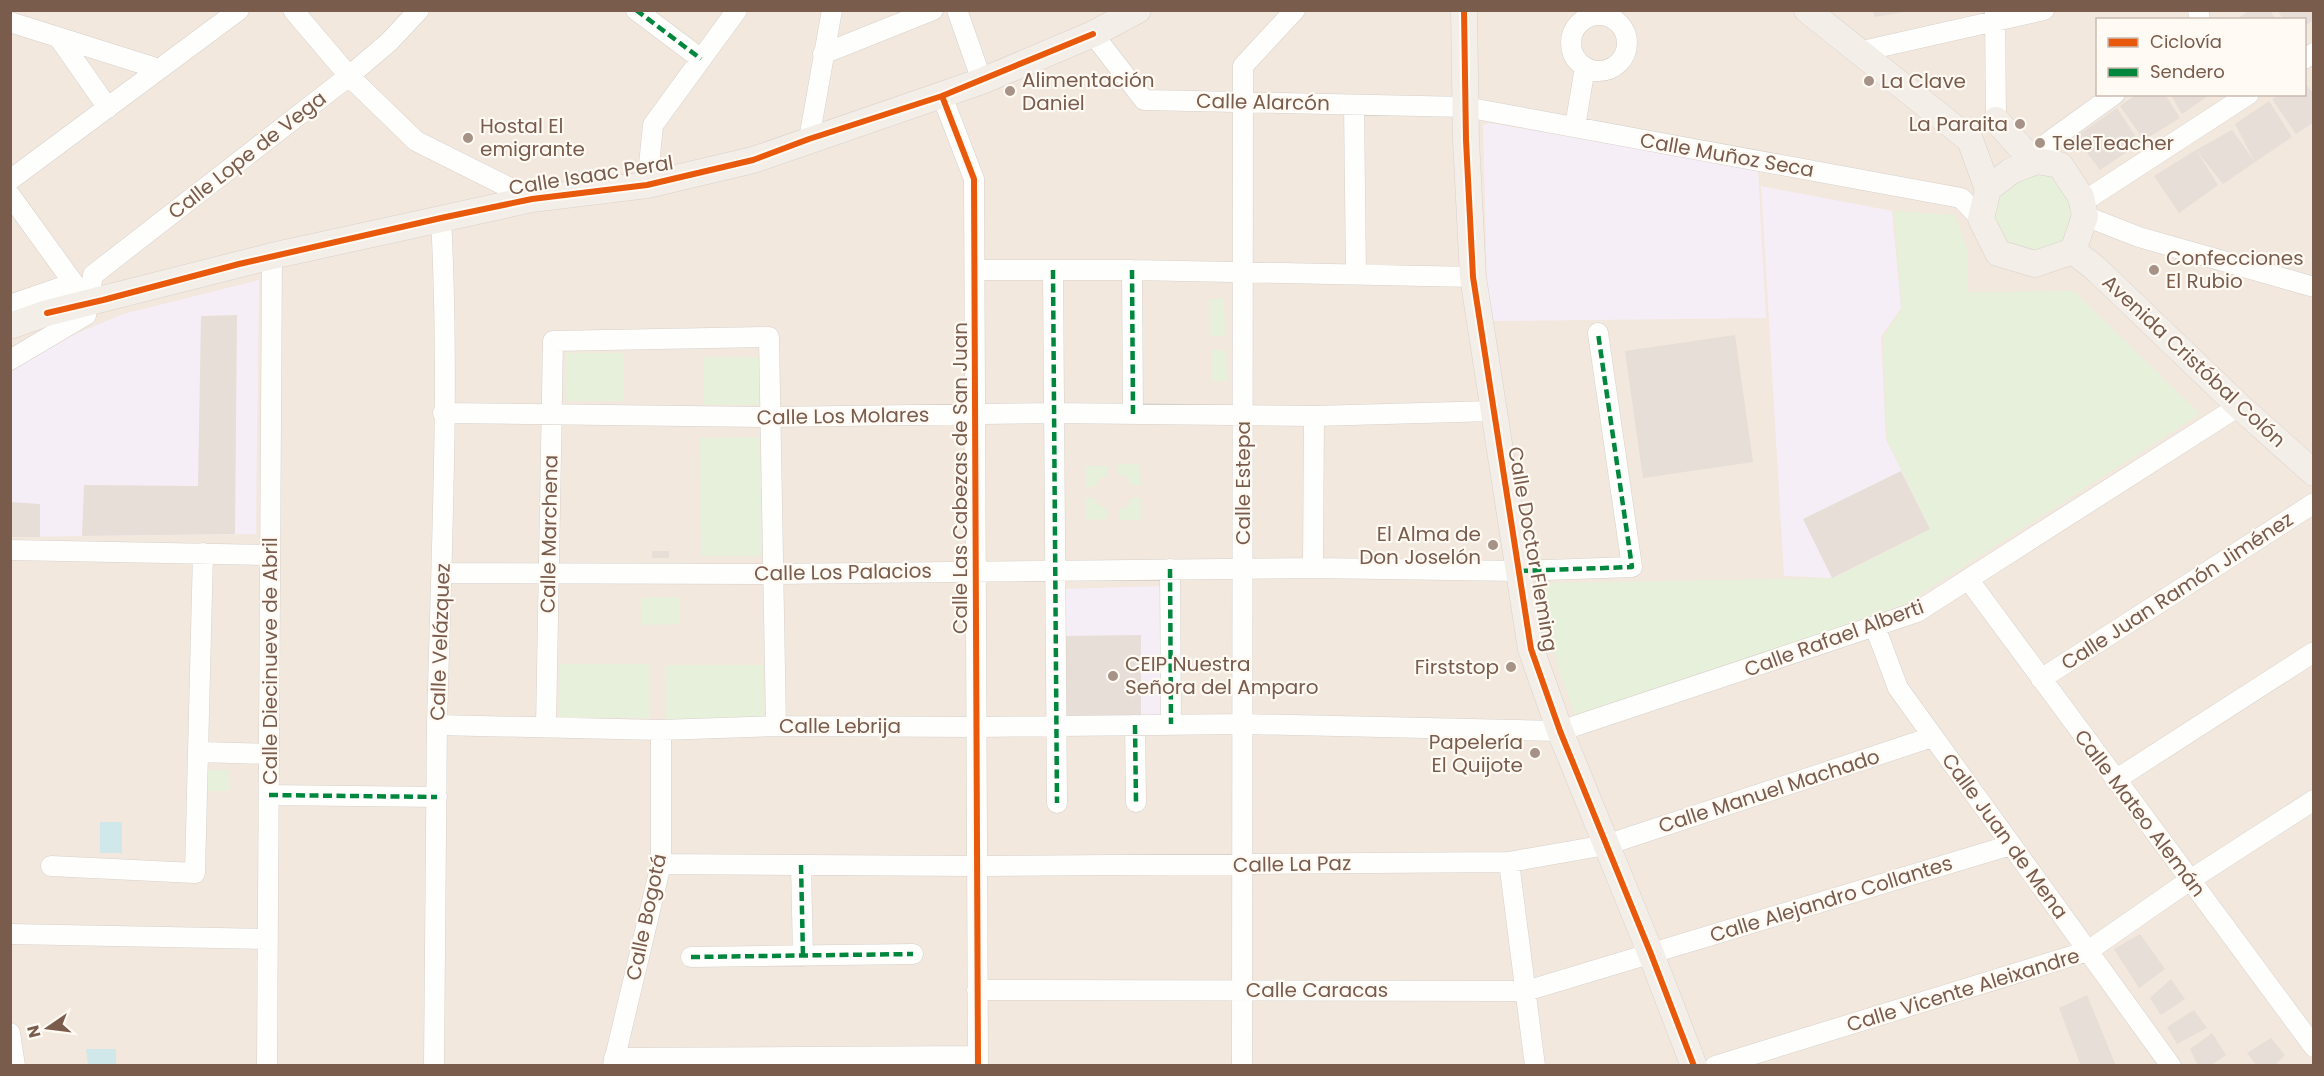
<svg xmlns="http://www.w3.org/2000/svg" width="2324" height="1076" viewBox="0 0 2324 1076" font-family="Poppins,sans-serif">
<rect width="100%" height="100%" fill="#f9f5f0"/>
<path fill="#f2e8de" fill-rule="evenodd" d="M11 11H2313V1065H11ZM2098 20H2304V94H2098Z"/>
<path fill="#f6eef6" d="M1490 123 1758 169 1766 318 1493 321 1487 288 1483 125Z
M1761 186 1892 211 1901 308 1881 337 1886 440 1930 528 1832 578 1784 576Z
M259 280 256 534 11 537V372L59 341 123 314Z
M1164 586 1165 716 1061 719 1060 589Z"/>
<path fill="#e7f0db" d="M2029 172C2070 180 2065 184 2075 223 2071 229 2065 242 2059 246 2032 263 1997 245 1995 213 1995 208 1996 199 1999 195 2006 187 2020 179 2029 172Z
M1894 211 1955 215 1968 252V292L2074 291 2200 414 1905 604 1576 718 1557 665 1546 583 1834 578 1930 529 1887 440 1883 337 1902 309Z
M1224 298 1225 336H1210V299Z
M1211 350H1226L1227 381H1211Z
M565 353H623V401H566Z
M703 357H760V405H703Z
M760 437 762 556H701L700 438Z
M1118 464H1140L1141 485H1131L1128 478 1118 474Z
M1085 466H1107V476L1098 480 1095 487H1085Z
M1085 498H1095L1098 505 1107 509V519L1085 520Z
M1131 498H1141V520H1119V510L1128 506Z
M679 597 680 624 642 625 641 598Z
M560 664H650V718L560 717Z
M665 665H763V719L666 720Z
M207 770H230V791H207Z"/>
<path fill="#d0e8ea" d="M100 822H122V853H100Z
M86 1049H116V1065H88Z"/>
<path fill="#e6ded7" d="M1872 10H1904V12L1875 17Z
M2250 10H2270L2276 20H2236Z
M2278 10H2314V20L2304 26V20H2283Z
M2304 82 2314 94V122L2296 134 2272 99 2280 94H2304Z
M2137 94H2165L2180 118 2144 140 2120 106Z
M2170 94H2211L2182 114Z
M2269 101 2292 137 2255 162 2235 124Z
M2117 108 2140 143 2100 170 2075 137Z
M2232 130 2255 162 2223 184 2196 150 2218 185 2179 213 2154 176 2196 150Z
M237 315 235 534 82 536 84 485 198 486 201 316Z
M1735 335 1753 462 1643 478 1625 351Z
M1901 471 1930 529 1832 578 1803 519Z
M10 502 40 504V537H10Z
M652 551H669V558H652Z
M1141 635V717L1061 719 1060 636Z
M2140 934 2165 969 2139 988 2114 949Z
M2171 979 2185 999 2161 1015 2150 998Z
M2087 995 2116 1066H2081L2059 1008Z
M2194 1010 2207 1028 2177 1044 2167 1027Z
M2212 1033 2226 1055 2210 1066H2198L2190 1049Z
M2271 1038 2285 1055 2274 1066H2257L2247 1053Z"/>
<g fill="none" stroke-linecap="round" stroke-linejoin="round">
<defs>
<path id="minor" d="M293 10 349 76 416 141 532 199
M636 10 701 59
M957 10 982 81
M1995 10 1996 120
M2198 10 2200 20
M1571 43a28 28 0 1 1 56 0a28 28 0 1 1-56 0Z
M10 22 159 69
M1093 34 1144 100 1465 107 1961 198 1981 219
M59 38 108 108
M1858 52 2044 10
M823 54 933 10
M2304 59 2314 53
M942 96 974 179 978 1066
M1354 105 1356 273
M1575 127 1585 67
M809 139 832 10
M2043 161 2047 143 2115 94
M10 180 239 10
M647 185 653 125 737 10
M10 195 88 303
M2081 197 2092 196 2249 94
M2085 216 2139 237 2314 287
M976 270H1132L1473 277
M1053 270 1057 803
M1132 270 1133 414
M10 305 62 287 83 300
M10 360 86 315 93 275 349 76 389 42 419 10
M443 413 770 417 1054 413 1314 416 1494 411
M10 550 270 555
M1313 568 1314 416
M1170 569 1171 724
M443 573 773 574 1313 568 1519 571 1632 567 1598 333
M1968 579 2314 1047
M1875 627 1898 688 2171 1066
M2041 679 2314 503
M437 725 661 730 776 726 977 727 1243 724 1560 731 1917 612 2239 406
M1135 725 1136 802
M546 727 553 341 769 337 776 726
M199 752 269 754
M2115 780 2314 652
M269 795 437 797
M1509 862 1535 1066
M661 864 977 866 1509 862 1606 845 1932 737
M801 865 803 956
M51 866 195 873 203 553
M10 934 268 939
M691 957 913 954
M977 990 1526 991 2011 845
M10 1033 15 1066
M614 1058 978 1056
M267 1066 272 256
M434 1066C435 952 435 839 437 726 441 557 450 387 441 218
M613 1066 661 864V730
M1242 1066 1243 66 1295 10
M1715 1066 2088 951 2190 880 2314 800"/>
<path id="major" d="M1464 10 1466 140 1473 277 1531 649 1560 731 1651 954 1694 1066
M1807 10 1970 140 1988 189
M1996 120 2021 148 2037 161
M2037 161 2060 165 2081 197 2085 216 2073 251 2035 264 1998 253 1981 219 1988 189 2011 171Z
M2073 251 2095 268 2239 406 2314 473
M10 326 47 313 272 256 532 199 647 185 753 160 982 81 1093 34 1138 10"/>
</defs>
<use href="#minor" stroke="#d7d1cb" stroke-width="21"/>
<use href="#major" stroke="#dad1cc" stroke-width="27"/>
<use href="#minor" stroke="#fefefd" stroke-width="20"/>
<use href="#major" stroke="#f3eee8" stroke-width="26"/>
<path stroke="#00873e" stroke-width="4.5" stroke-dasharray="9 4.5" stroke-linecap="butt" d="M636 10 701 59
M1053 270 1057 803
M1132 270 1133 414
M1170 569 1171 724
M1519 571 1632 567 1598 333
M1135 725 1136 802
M269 795 437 797
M801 865 803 956
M691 957 913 954"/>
<defs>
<path id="cycleway" d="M1464 10 1466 140 1473 277 1531 649 1560 731 1651 954 1694 1066
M942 96 974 179 978 1066
M47 313 103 300 239 264 441 218 532 199 647 185 753 160 809 139 942 96 1093 34"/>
</defs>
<use href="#cycleway" stroke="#fffaf3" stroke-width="10"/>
<use href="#cycleway" stroke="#e8590c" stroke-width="6"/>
</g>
<g fill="#a69286" stroke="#fffaf3" stroke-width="2">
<circle cx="1869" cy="81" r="6"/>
<circle cx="1010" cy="91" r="6"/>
<circle cx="2020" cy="124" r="6"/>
<circle cx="468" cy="138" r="6"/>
<circle cx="2040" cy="143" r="6"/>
<circle cx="2154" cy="270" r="6"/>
<circle cx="1493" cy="545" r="6"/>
<circle cx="1511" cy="667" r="6"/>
<circle cx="1113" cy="676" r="6"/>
<circle cx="1535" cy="753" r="6"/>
</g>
<g text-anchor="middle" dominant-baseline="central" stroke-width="4.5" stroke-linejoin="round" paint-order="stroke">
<g font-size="20" fill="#7a5c4d" stroke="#fffaf3" text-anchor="start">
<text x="1022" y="80">Alimentación<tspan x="1022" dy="23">Daniel</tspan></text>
<text x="1881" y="81">La Clave</text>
<text x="2008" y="124" text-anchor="end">La Paraita</text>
<text x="480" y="126">Hostal El<tspan x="480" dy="23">emigrante</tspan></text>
<text x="2052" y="143">TeleTeacher</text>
<text x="2166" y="258">Confecciones<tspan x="2166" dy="23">El Rubio</tspan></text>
<text x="1481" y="534" text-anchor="end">El Alma de<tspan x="1481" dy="23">Don Joselón</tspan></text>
<text x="1125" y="664">CEIP Nuestra<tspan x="1125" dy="23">Señora del Amparo</tspan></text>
<text x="1499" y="667" text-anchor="end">Firststop</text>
<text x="1523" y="742" text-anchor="end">Papelería<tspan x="1523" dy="23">El Quijote</tspan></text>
</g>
<g font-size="20" fill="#7a5c4d" stroke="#fffaf3">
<text transform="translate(1263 102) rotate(1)">Calle Alarcón</text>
<text transform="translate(247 155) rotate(-38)">Calle Lope de Vega</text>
<text transform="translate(1727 155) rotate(10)">Calle Muñoz Seca</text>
<text transform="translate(591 175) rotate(-9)">Calle Isaac Peral</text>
<text transform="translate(2194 361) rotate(43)">Avenida Cristóbal Colón</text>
<text transform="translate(843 416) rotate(-1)">Calle Los Molares</text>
<text transform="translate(960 478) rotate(-90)">Calle Las Cabezas de San Juan</text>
<text transform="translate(1243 483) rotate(-90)">Calle Estepa</text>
<text transform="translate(549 534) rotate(-89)">Calle Marchena</text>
<text transform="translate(1533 549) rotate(80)">Calle Doctor Fleming</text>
<text transform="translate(843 572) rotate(-1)">Calle Los Palacios</text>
<text transform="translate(2177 591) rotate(-33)">Calle Juan Ramón Jiménez</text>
<text transform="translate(1834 638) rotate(-20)">Calle Rafael Alberti</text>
<text transform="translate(440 642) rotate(-88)">Calle Velázquez</text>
<text transform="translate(270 661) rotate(-90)">Calle Diecinueve de Abril</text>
<text x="840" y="726">Calle Lebrija</text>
<text transform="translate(1769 791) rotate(-18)">Calle Manuel Machado</text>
<text transform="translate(2140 813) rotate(53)">Calle Mateo Alemán</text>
<text transform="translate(2005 836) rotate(54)">Calle Juan de Mena</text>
<text transform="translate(1292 864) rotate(-1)">Calle La Paz</text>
<text transform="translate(1831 899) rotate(-17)">Calle Alejandro Collantes</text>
<text transform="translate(646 917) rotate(-78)">Calle Bogotá</text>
<text x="1317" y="990">Calle Caracas</text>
<text transform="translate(1963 990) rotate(-17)">Calle Vicente Aleixandre</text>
</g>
</g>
<rect width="2324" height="1076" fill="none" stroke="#7a5c4d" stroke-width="24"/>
<rect x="2096" y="18" width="210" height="78" fill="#fffaf3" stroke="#cabbb1" stroke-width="1.5"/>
<rect x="2108" y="38" width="30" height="9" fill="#e8590c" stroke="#cabbb1" stroke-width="1.5"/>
<text x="2150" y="48" font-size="18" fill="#7a5c4d">Ciclovía</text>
<rect x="2108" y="68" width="30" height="9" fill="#00873e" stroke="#cabbb1" stroke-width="1.5"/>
<text x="2150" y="78" font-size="18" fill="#7a5c4d">Sendero</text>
<g transform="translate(48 1028) rotate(256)" stroke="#fffaf3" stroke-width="4.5" paint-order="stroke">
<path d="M0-4.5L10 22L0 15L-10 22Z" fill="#7a5c4d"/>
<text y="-9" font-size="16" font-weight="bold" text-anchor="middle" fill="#7a5c4d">N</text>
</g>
</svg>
